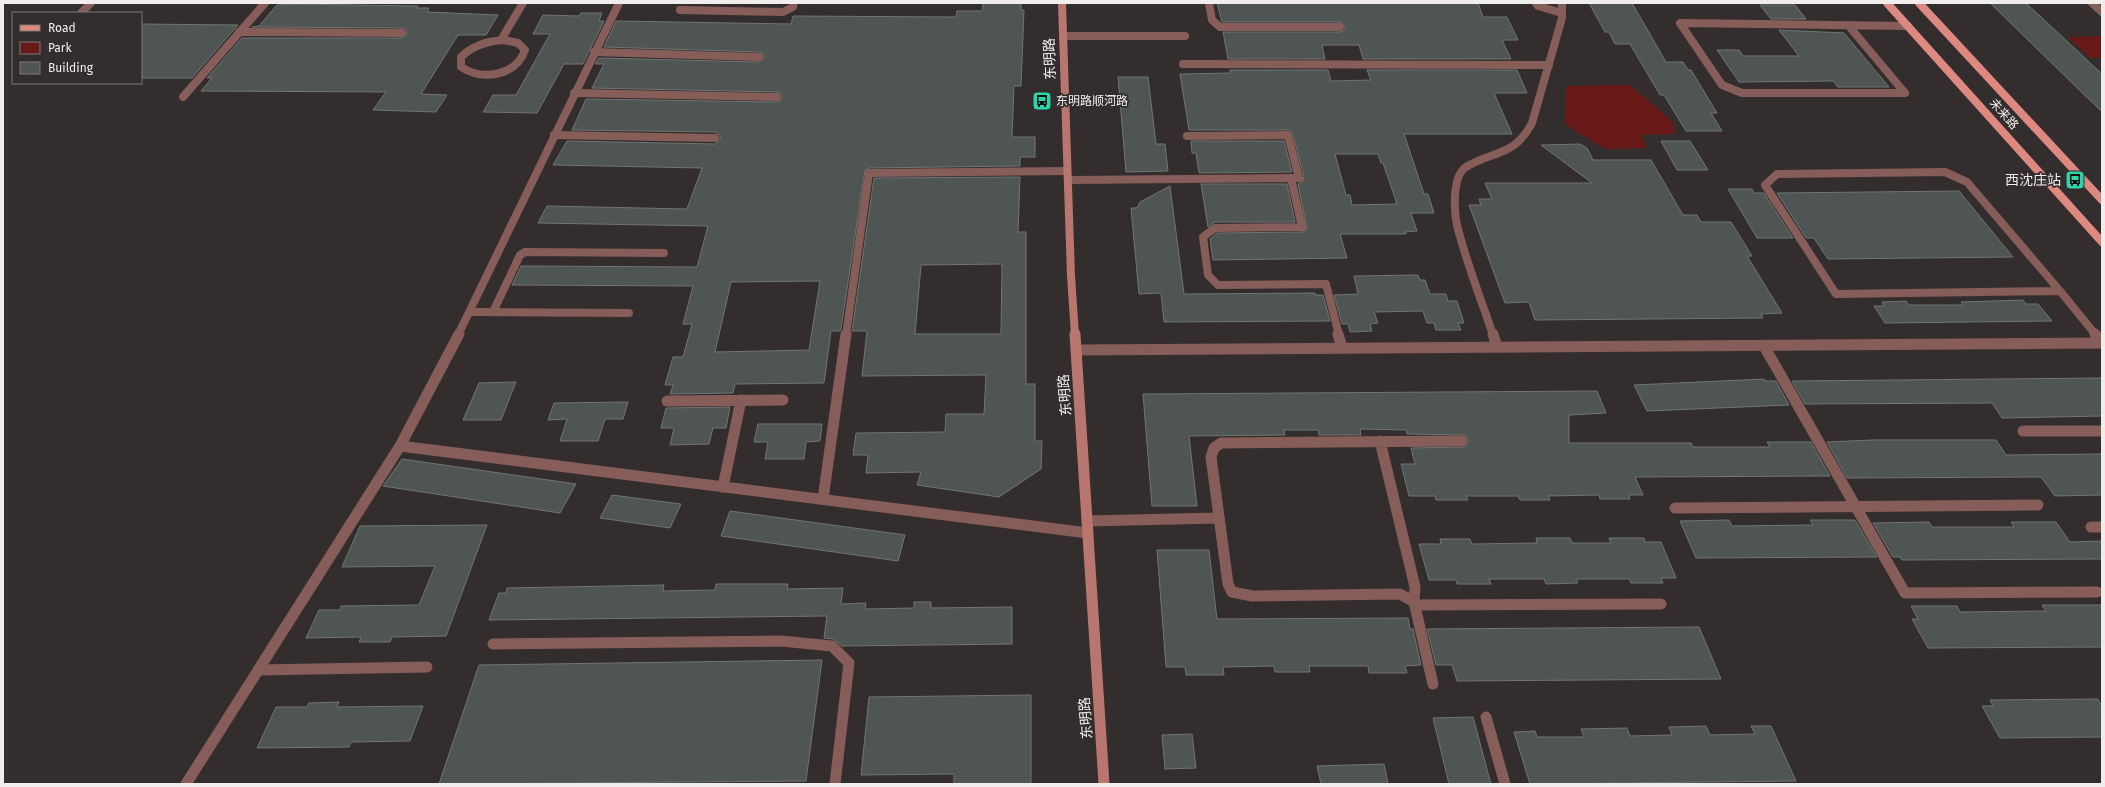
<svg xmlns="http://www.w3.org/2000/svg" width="2105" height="787" viewBox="0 0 2105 787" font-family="'Fira Sans','Noto Sans SC',sans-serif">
<rect width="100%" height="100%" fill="#332d2d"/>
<path fill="#691918" d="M2102 36V58H2090L2068 37Z
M1628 85 1633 88 1672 121 1675 132 1672 134 1643 135 1641 136 1646 145 1645 148 1608 149 1603 148 1565 124 1566 87 1568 86Z"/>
<path fill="#4f5553" stroke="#707674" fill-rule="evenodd" d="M983 3H1021V10H1024L1021 86H1014L1012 137H1035V157H1020V166L869 168 865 170 841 329 840 331H831L824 383 735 384 733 393 670 394 673 385H665L673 357H683L692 324H683L693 286 512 285 521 266 697 267 708 226 538 223 547 206 687 209 702 168 553 165 567 141 715 144 720 140V135L715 132 572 130 586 99 777 102 782 99V94L777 92 592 88 604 64H595L599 58 759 62 764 58V54L759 52 604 47 616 21 791 24 793 16 956 17 957 11H982ZM820 281 809 350 715 352 731 282Z
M1217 3H1478L1483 17H1507L1518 40H1502L1511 59H1363L1359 45H1322L1325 59H1228L1223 32H1340L1345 30V27L1340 22H1222Z
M1589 3H1632L1666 62H1683L1688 70H1691L1717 113H1711L1722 131H1686L1664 95H1660L1630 44H1615L1609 32H1605Z
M1990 3H2026L2102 74V112Z
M295 4 418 6 417 8H429L427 12 498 15 486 35H458L421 94 447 95 436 112 373 110 386 92 201 91 212 78H207L242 38H402L407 33V30L402 28 252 27 259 26 277 5Z
M1760 5H1795L1806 19H1771Z
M581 13H602L599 21H604L583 64H564L537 113 483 112 493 95H516L550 34H533L543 15 579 16Z
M141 24 238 25 192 78H141Z
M1779 30 1844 33 1889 87H1838L1833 81 1739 82 1717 50H1739L1743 56H1799Z
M1230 70H1328L1331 81 1371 80 1367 70H1517L1527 93H1494L1512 134H1404L1424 194H1428L1434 213H1411L1417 231 1405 232 1406 234H1340L1347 258 1213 260 1210 239 1217 233 1302 232 1307 229 1298 184 1302 182 1304 177 1292 131 1288 130H1189L1180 74 1230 73ZM1335 154H1378L1381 163H1383L1397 204 1352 205 1350 195H1346Z
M1118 77H1148L1156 144H1165L1168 171 1126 172Z
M1191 141H1284L1292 172 1199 173 1196 153H1192Z
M1661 141H1690L1708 170H1677Z
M1580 144 1587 148 1593 160H1651L1683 215H1697L1701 222H1731L1752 256H1747L1782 313 1761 314 1763 318 1535 320 1529 302 1505 303 1469 205H1481L1479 199H1492L1485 183H1592L1541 145Z
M1020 177 1018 232H1026V384H1035V441H1042L1041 469 999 497 917 485 921 472 866 473 868 455H853L856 433 945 432 946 414H984L986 375 862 376 867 331H852L874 178ZM1002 264 1001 334H915L921 265Z
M1201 184H1287L1295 222H1215L1208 227Z
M1170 186 1184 294 1315 293V295H1323L1330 321 1164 322 1161 293 1139 294 1131 208H1137L1140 202Z
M1728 189H1752L1754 193H1764L1793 238H1757Z
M1959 191 2013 257 1828 259 1814 238H1806L1777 193Z
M1418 275 1420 280H1425L1430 294H1446L1448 301H1457L1464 323H1458L1461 330H1436L1434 323H1427L1423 311 1374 312 1378 323 1370 324 1372 331 1350 332 1348 324H1342L1334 295 1358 294 1354 276Z
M2023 300 2026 304H2038L2052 321 1885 323 1874 306H1884L1882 302 1906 301 1909 305H1963L1961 302Z
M2102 378V416L2002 418 1992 403 1805 404 1792 381Z
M1764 379 1765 381H1776L1789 405 1647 411 1634 385Z
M516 382 501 420H463L479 383Z
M1597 391 1606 413 1569 415V443H1691L1693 447H1770L1767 442H1811L1830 476 1635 477 1643 495H1629L1630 499H1600L1599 495 1548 496 1550 500H1520L1518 496H1466L1468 500H1436L1435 496H1409L1401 464H1415L1411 448 1465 447 1469 441 1465 435 1407 434 1406 430 1360 429 1361 435H1319L1318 430H1284L1285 435 1189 436 1197 506H1152L1143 394Z
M628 402 623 419H605L598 441H560L567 419 548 420 554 403Z
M730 407 726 428H713L709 444 670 445 674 428H661L666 408Z
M758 424H822L820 441 806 442 804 459H765L768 442H754Z
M1872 440H1996L2006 455 2102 454V495L2055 496 2041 477 1847 478 1827 442Z
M402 459 576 484 560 513 383 486Z
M612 495 681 504 670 528 600 518Z
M730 511 905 535 898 561 721 536Z
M1729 520 1732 526 1813 525 1810 520H1855L1877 557 1696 558 1680 521Z
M1929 522 1932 527H2014L2011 522H2056L2070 542 2102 541V559L1902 560 1900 557H1893L1873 523Z
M487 525 446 636 392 637 390 642H359L361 637 306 638 319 610H340L341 606 419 605 435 566 342 567 360 526Z
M1536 538H1570L1572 543H1611L1609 538H1644L1645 542H1661L1676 578H1661L1663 583H1631L1629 579H1576L1578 583 1546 584 1544 579H1489L1491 584H1457L1456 580H1429L1419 544H1441L1440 539H1470L1472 544 1537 543Z
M1157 550H1209L1217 619 1408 618 1410 629H1413L1421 665 1405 666 1407 673H1369L1368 666H1309L1310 672H1275L1274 666 1223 667 1224 675H1186L1185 667H1166Z
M716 584H788L787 589 843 588 841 604 866 603 865 609 914 608V602H931V608L1012 607V644L842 646 833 639 824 638 827 616 489 620 499 593H506L507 588 664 585 663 591 715 590Z
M2042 605H2102V647L1928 648 1912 619H1918L1911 606H1957L1960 612 2046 611Z
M1699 627 1721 679 1457 681 1452 665H1436L1427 629Z
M822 660 806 781 439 784 479 665Z
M1031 695V784H954V774L861 775 869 697Z
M2098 699 2102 707V737L2000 738 1982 706H1993L1990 700Z
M339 702 337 707 423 706 410 741 351 742 349 747 257 748 276 707H307L309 703Z
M1473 717 1491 784H1449L1433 718Z
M1706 726 1710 735 1755 734 1751 726H1771L1796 781 1530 784 1514 732 1535 731 1537 737H1584L1581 729 1627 728 1630 736 1672 735 1669 727Z
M1192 734 1196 768 1165 769 1162 735Z
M1384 764 1388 784H1321L1317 766Z"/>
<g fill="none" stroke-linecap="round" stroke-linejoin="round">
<path stroke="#875d59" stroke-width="8" d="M1209 3 1212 20 1220 27H1340
M1536 3 1538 6 1562 13
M2092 3 2102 12
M680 10 783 12 793 7 794 3
M81 13 91 3
M1848 25 1905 93
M1063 36H1185
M501 40 523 3
M504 40 518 43 525 50C516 76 483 81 461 67V57C473 45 487 41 504 40Z
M594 52 759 57
M1183 64 1549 65
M574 93 777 97
M1905 93H1742L1722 85 1680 23 1908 26
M554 135 715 138
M1187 136 1288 135 1299 178H1291L1302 227 1215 228 1203 237 1208 275 1218 285 1326 284 1339 335
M1945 172 1967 182 2060 291 1836 294 1765 185 1777 174Z
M1068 180 1291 178
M2060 291 2096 335
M470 312 629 313
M493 312 520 255 525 252 664 253
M846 335 869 173 1067 171
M1493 335C1481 299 1466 262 1457 225 1454 211 1452 176 1466 167 1494 150 1514 157 1532 123L1562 18V3"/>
<path stroke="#875d59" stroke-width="11" d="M1338 334 1342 348
M1493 334 1497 347
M2095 334 2102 342
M1764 346 1905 593 2097 592
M667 401 783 400
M2023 431H2102
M1380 441 1415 587 1414 602
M723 487 741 400
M823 499 846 334
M1675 508 2038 505
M1087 521 1219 518
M2091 527H2102
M1415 605 1661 604
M493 644 781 641 832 646 849 663 835 784
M258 670 427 667
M1433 684 1414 602 1400 594 1252 596 1232 592 1228 584 1211 457 1214 448 1221 443 1462 441
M1486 717 1505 784"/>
<path stroke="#875d59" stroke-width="8" d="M239 32 402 33
M183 97 265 3
M458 335 619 3"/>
<path stroke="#875d59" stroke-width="11" d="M1076 350 2102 343
M400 446 1088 533
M186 784 400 446 459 334"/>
<path stroke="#b8766f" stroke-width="8" d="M1062 3 1071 276 1075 335"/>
<path stroke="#b8766f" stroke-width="11" d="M1075 334 1104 784"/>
<path stroke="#dd8880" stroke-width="8" d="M1887 3 2102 242
M1919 3 2102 200"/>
</g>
<defs>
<symbol id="bus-square" viewBox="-11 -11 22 22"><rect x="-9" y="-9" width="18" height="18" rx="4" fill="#2ad5ac" stroke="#332d2d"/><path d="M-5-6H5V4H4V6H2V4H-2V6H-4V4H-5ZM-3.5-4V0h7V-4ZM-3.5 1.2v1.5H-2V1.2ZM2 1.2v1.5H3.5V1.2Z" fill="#111"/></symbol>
</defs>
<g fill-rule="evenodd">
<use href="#bus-square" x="1031" y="90" width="22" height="22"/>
<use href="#bus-square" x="2064" y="169" width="22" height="22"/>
</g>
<g text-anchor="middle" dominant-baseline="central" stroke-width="3.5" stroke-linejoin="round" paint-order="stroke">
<g font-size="12" fill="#f1edec" stroke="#332d2d" text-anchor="start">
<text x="1056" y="101">东明路顺河路</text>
</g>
<g font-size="12" fill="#f1edec" stroke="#332d2d">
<text transform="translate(2004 114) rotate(48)">未来路</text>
</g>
<g font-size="14" fill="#f1edec" stroke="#332d2d">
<text transform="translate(1050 59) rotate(-92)">东明路</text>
<text transform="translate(1065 395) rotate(-94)">东明路</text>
<text transform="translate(1086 718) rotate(-94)">东明路</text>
</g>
<g font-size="14" fill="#f1edec" stroke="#332d2d" text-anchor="end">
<text x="2061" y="180">西沈庄站</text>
</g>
</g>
<rect width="2105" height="787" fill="none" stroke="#f1edec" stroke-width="8"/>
<rect x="12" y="12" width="130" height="72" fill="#332d2d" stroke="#7f7a79"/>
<rect x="20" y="25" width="20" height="6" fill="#dd8880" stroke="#7f7a79"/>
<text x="48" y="32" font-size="12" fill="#f1edec">Road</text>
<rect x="20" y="42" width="20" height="12" fill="#691918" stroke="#7f7a79"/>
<text x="48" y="52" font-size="12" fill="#f1edec">Park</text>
<rect x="20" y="62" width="20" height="12" fill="#4f5553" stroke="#7f7a79"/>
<text x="48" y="72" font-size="12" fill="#f1edec">Building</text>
</svg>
